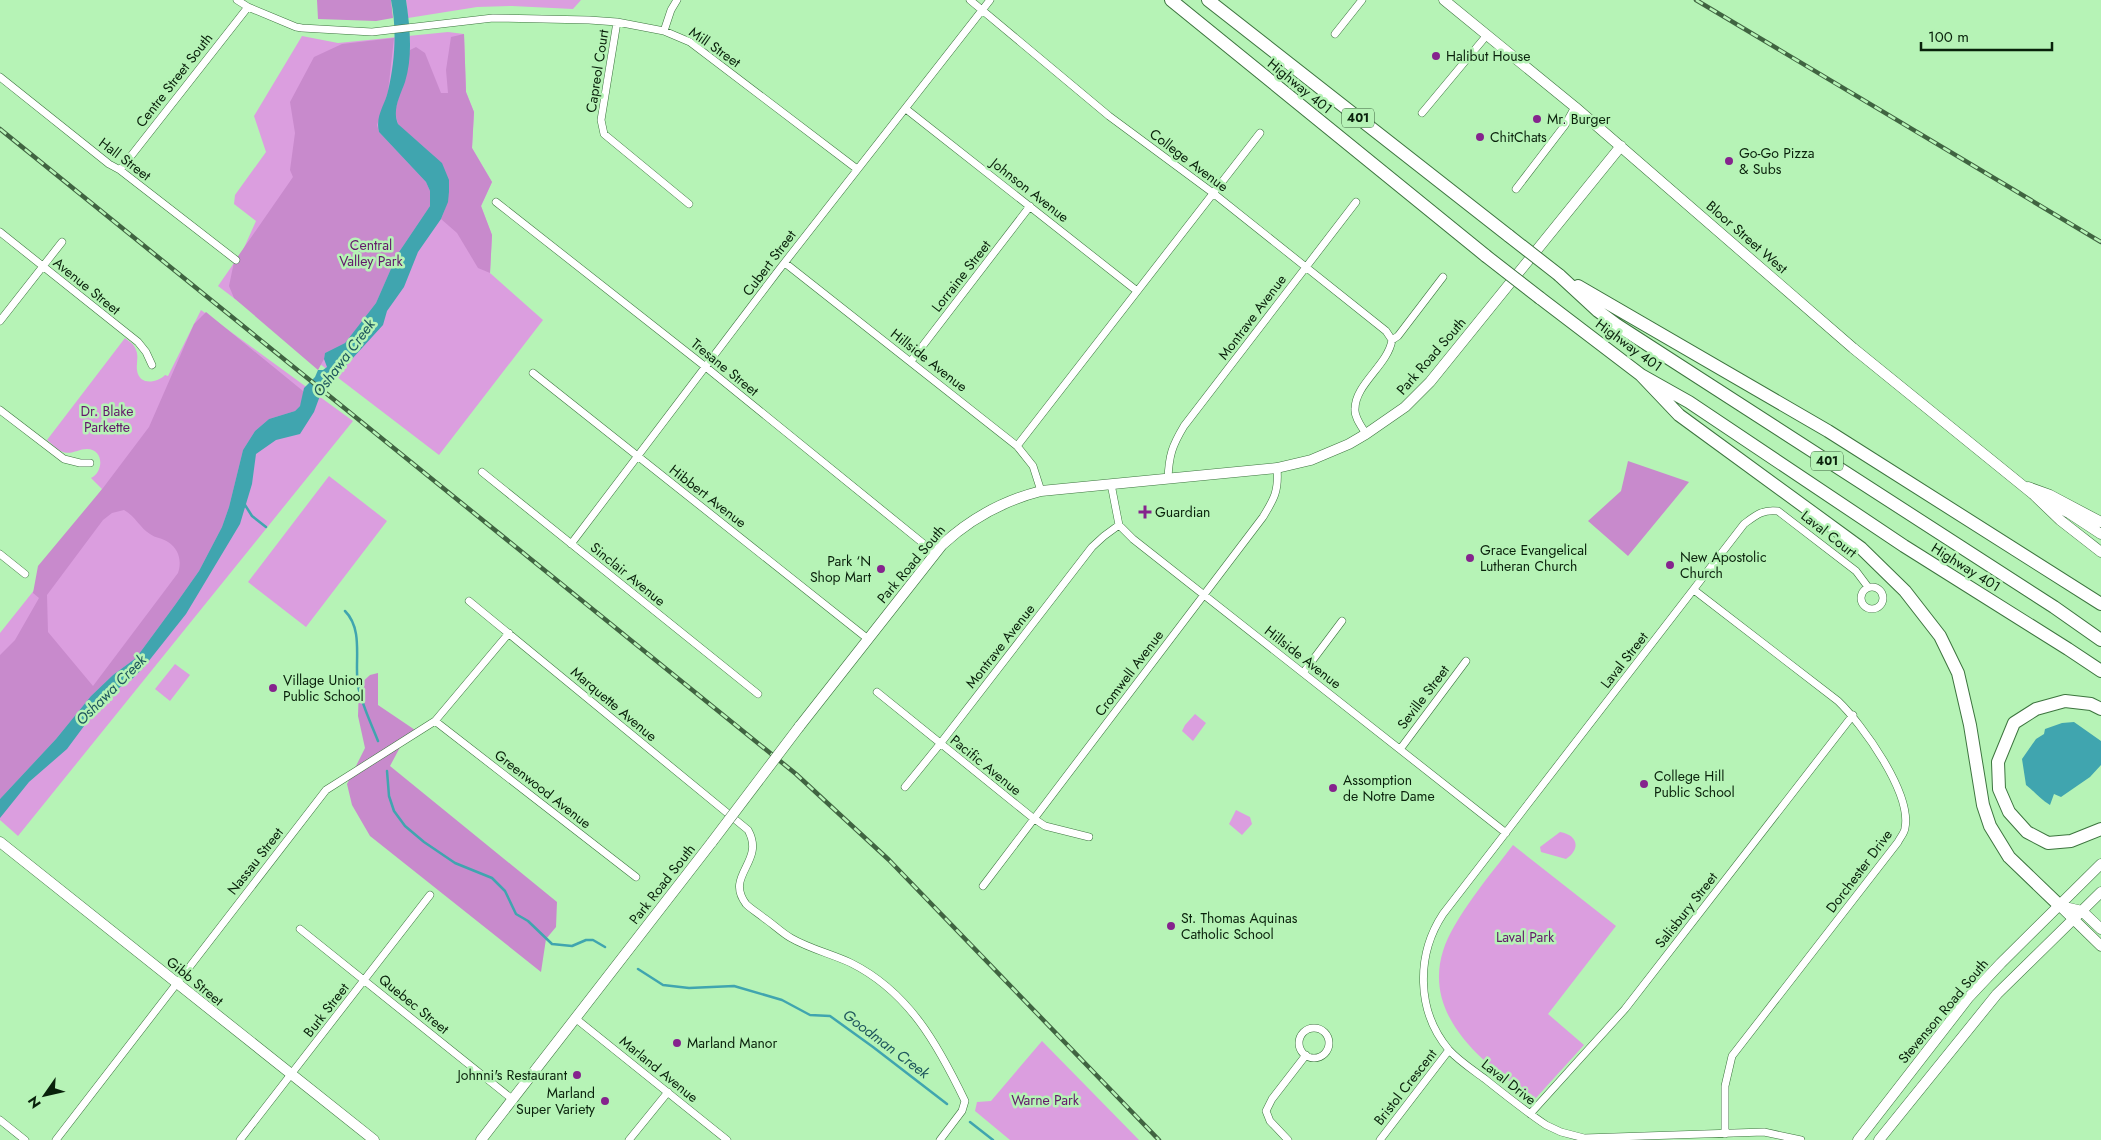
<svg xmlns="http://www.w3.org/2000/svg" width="2101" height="1140" viewBox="0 0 2101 1140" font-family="Jost,sans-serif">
<rect width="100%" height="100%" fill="#b6f3b6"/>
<path fill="#db9edf" d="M406 0H581L573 9 512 6 477 7 408 18Z
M448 32 464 34 466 92 474 112 472 148 492 182 481 206 492 235 490 273 543 320 439 455 218 286 243 250 256 221 234 204 235 195 266 152 254 116 302 36 338 43Z
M201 310 353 421 18 836 0 820V633L39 584 102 489 91 478C104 472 104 449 87 449 78 449 72 455 63 452 57 450 52 444 47 440L125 338C130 342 134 344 136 350 139 357 136 363 137 370 139 386 157 383 165 375L168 376Z
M329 476 387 521 306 627 248 582Z
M175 664 190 675 170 701 155 689Z
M1195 714 1206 723 1193 741 1182 731 1185 725Z
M1236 810 1250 817 1252 824 1242 835 1229 824Z
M1560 832C1578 835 1581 849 1566 859L1541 852 1540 847Z
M1513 845 1616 926 1548 1014 1584 1045 1535 1099C1487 1067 1422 1018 1443 951 1454 917 1491 874 1513 845Z
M1042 1041 1139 1140H1010L975 1111 977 1102 991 1101Z"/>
<path fill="#c88acc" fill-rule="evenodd" d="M317 0H391L393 18 376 21 318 19Z
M464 34 466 92 474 112 472 148 492 182 481 206 492 235 490 273 478 268 457 233 441 219C464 168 431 156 398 124L395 112 410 50 416 47 425 53 441 93H448L446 70 451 37Z
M394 38 388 92 377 125 379 132 426 182 430 191V206L397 255 376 303 345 343 325 353 324 359 318 370 234 298 229 286 234 262 293 177 290 170 295 133 290 102 314 57 342 44Z
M206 312 303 391V400L300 406 295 411 269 419 255 431 243 450 229 507 222 527 199 571 175 605 136 658 113 675 91 696 56 739 0 799V655L15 640 39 598 33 593 38 566 103 488 149 427 194 324ZM124 510C136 517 140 528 150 534 155 538 163 538 168 542 179 549 182 561 178 573L93 686 48 632 47 595 103 520 112 513Z
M1628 461 1689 482 1628 556 1588 521 1621 491Z
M378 673V705L418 732 405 738 390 766 557 902 556 927 546 939 541 972 370 836 352 805 347 784 365 748 358 716 359 685 370 675Z"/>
<path fill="#40a5af" d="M391 0H406C410 27 413 56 405 82 400 96 392 110 398 124L442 163 449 180V192L448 202 441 219 418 252 404 287 387 311 383 325 321 393 314 412 300 434 276 440 256 454 252 484 240 524 186 614 144 667 131 680 113 692 90 718 67 749 29 782 0 818V799L56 739 91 696 113 675 136 658 175 605 199 571 222 527 229 507 243 450 255 431 269 419 295 411 300 406 304 388 315 377 318 370H323L327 367 324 359 325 353 345 343 376 303 397 255 430 206V191L426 182 379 132C375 116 385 105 388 91 395 62 397 29 391 0Z
M2074 722 2101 741V765L2090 777 2061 797 2054 794 2050 805C2040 799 2035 792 2026 785L2022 759 2036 739 2044 734 2045 729 2062 723Z"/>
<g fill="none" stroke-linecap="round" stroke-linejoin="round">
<path stroke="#40a5af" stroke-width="2.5" d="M245 505 252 516 266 527
M345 611C364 630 354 662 358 686 362 705 371 723 378 741
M387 771 389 796 394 811 405 826 424 842 455 863 492 878 505 891 516 914 528 921 552 944 572 946 586 940H593L605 947
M638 969 663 985 689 988 734 986 782 1000 810 1015 830 1016 873 1047 947 1104
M970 1122 993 1140"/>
<defs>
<path id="street" d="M237 0 248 7 296 27 302 28 372 32 493 18 589 20 617 22 664 31 690 42 857 169
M970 0 1109 116 1213 193 1386 331 1392 340
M617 22 601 120 604 134 689 204
M664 31 671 10 677 0
M1335 34 1362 0
M0 77 109 164 120 170 236 260
M906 109 1137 291
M1422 113 1487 35
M120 170 248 7
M1516 189 1565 125 1575 107
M496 202 707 368 935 553
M0 232 138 342 146 352 152 365
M785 263 1017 446 1033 466 1041 491
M0 321 62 242
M911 361 1030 206
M533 373 868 639
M0 410 64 459 80 463H90
M1366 434C1362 427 1354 417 1355 409 1355 384 1388 365 1392 340L1398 336 1443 277
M1017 446 1260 133
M482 472 758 694
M1168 479C1169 455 1172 446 1184 426L1356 202
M1111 484 1119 525 1133 539 1506 833
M571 544 778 271 990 0
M0 554 25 574
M1861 598a11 11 0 1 1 22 0a11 11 0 1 1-22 0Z
M1694 590 1838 701C1862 724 1912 793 1905 828 1905 832 1900 838 1898 842L1732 1056 1725 1086V1134
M469 601 748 830C766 862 724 875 746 904 751 909 758 913 764 918 773 924 782 933 791 938 810 949 832 954 851 963 909 992 938 1045 965 1101L962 1111 940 1140
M1303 673 1342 621
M877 692 1033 818 1045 826 1089 837
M435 721 636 877
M1401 748 1466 661
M905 787 940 744 1092 547 1104 536 1119 525
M983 886 1263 517C1274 499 1279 491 1277 468
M300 929 512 1099
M575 1018 727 1140
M1299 1043a15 15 0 1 1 30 0a15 15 0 1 1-30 0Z
M1530 1114 1625 1009 1853 715
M0 1120 25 1140
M56 1140 326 790 435 721 509 633
M240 1140 430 895
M629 1140 668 1092
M1288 1140 1270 1121 1266 1111 1272 1099 1306 1055
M1380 1140 1449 1050
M1801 1140 1764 1132 1584 1138 1561 1132 1546 1125C1525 1111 1505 1095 1485 1079 1473 1070 1459 1061 1449 1050 1416 1011 1416 955 1443 914L1744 524C1756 515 1763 509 1778 511L1856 571 1868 587"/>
<path id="secondary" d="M1444 0 1575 107 1853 348 2033 494 2060 520 2101 552
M2028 487 2050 495 2101 522
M2042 499 2069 513 2101 534
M799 727 942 545C971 518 1002 501 1041 491L1277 468 1311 460 1349 444 1366 434 1405 407 1430 382 1621 146
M0 842 374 1140
M2060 906 2101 946
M2060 906 2082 911 2101 929
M481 1140 712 842
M1858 1140 1969 997 2001 963 2101 864
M1879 1140 1997 994 2101 892"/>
<path id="highway" d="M1171 0 1486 256
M1208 0 1509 236
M1559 275 1598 311 1617 325 2054 607 2101 640
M1578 286 1828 431 2101 604
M1540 298 1641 375 1689 402 1904 546 2068 649 2101 671
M1641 375 1679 415 1861 548 1905 591 1940 636 1958 673 1970 725 1983 805 1990 826 2009 857 2060 906
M2101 709 2091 704 2065 701 2036 709 2014 723 1998 762 1999 789 2009 812 2027 832 2048 843 2071 841 2101 829"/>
</defs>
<use href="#street" stroke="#3c743e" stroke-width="8"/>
<use href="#secondary" stroke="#3c743e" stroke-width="11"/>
<use href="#highway" stroke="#3c743e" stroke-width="14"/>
<use href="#street" stroke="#fff" stroke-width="7"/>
<use href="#secondary" stroke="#fff" stroke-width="10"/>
<use href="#highway" stroke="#fff" stroke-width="12"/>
<defs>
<path id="rail" d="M1696 0 2101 242
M0 129 796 774 889 860 1159 1140"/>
</defs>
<use href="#rail" stroke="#406441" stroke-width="4.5"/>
<use href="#rail" stroke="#b6f3b6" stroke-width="2.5" stroke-dasharray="8" stroke-linecap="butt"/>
<defs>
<path id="secondary-bridge" d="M712 842 799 727"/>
<path id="highway-bridge" d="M1509 236 1559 275
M1486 256 1540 298"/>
</defs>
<use href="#secondary-bridge" stroke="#3c743e" stroke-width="11" stroke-linecap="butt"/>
<use href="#highway-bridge" stroke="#3c743e" stroke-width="14" stroke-linecap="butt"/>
<use href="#secondary-bridge" stroke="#fff" stroke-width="10"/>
<use href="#highway-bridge" stroke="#fff" stroke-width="12"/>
</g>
<g fill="#85238d" stroke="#b6f3b6" stroke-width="2">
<circle cx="1436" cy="56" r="5"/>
<circle cx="1537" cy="119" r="5"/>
<circle cx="1480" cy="137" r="5"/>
<circle cx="1729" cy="161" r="5"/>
<path d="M1142.5 504.5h5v5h5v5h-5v5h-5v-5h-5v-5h5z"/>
<circle cx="1470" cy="558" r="5"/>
<circle cx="1670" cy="565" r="5"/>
<circle cx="881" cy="569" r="5"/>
<circle cx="273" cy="688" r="5"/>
<circle cx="1644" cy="784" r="5"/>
<circle cx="1333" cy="788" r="5"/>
<circle cx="1171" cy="926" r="5"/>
<circle cx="677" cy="1043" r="5"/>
<circle cx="577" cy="1075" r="5"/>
<circle cx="605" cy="1101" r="5"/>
</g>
<g text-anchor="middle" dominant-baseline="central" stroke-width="5" stroke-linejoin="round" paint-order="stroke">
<g fill="#b6f3b6" stroke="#3d603e" stroke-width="1">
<rect x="1342" y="108.5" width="32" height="19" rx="4"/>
<rect x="1811" y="451.5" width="32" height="19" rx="4"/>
</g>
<g font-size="12" font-weight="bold" fill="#09210b">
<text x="1358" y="118">401</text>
<text x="1827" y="461">401</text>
</g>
<g font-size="14" fill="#09210b" stroke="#b6f3b6">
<text transform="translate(715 47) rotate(35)">Mill Street</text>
<text transform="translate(597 71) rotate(-81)">Capreol Court</text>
<text transform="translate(174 80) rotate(-52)">Centre Street South</text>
<text transform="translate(1300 86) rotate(39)">Highway 401</text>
<text transform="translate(125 159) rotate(37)">Hall Street</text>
<text transform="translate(1189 160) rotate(37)">College Avenue</text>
<text transform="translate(1030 190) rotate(38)">Johnson Avenue</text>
<text transform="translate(1747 237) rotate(41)">Bloor Street West</text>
<text transform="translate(769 263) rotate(-53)">Cubert Street</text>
<text transform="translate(961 276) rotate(-52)">Lorraine Street</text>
<text transform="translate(87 286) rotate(39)">Avenue Street</text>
<text transform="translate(1252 317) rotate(-53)">Montrave Avenue</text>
<text transform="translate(1629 345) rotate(36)">Highway 401</text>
<text transform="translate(1431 356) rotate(-49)">Park Road South</text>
<text transform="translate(929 360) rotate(38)">Hillside Avenue</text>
<text transform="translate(725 367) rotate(39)">Tresane Street</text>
<text transform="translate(708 496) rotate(38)">Hibbert Avenue</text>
<text transform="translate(1829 534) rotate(38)">Laval Court</text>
<text transform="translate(911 564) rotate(-50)">Park Road South</text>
<text transform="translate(1966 567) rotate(32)">Highway 401</text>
<text transform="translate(628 574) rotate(39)">Sinclair Avenue</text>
<text transform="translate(1000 646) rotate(-52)">Montrave Avenue</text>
<text transform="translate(1303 657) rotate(38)">Hillside Avenue</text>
<text transform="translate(1624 660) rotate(-52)">Laval Street</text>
<text transform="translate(1129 673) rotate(-53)">Cromwell Avenue</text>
<text transform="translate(1423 697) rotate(-53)">Seville Street</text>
<text transform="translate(614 704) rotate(40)">Marquette Avenue</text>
<text transform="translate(986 765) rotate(39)">Pacific Avenue</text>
<text transform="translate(543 789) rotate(38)">Greenwood Avenue</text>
<text transform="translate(255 861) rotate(-52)">Nassau Street</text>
<text transform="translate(1859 871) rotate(-53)">Dorchester Drive</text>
<text transform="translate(662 884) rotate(-52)">Park Road South</text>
<text transform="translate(1686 910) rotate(-52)">Salisbury Street</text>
<text transform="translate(195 981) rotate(39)">Gibb Street</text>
<text transform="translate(414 1004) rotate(39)">Quebec Street</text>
<text transform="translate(326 1010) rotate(-52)">Burk Street</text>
<text transform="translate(1943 1011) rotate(-50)">Stevenson Road South</text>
<text transform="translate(659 1069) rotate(39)">Marland Avenue</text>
<text transform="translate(1509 1082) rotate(38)">Laval Drive</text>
<text transform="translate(1405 1087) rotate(-52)">Bristol Crescent</text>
</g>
<g font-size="14" fill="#09210b" stroke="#b6f3b6" text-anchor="start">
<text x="1446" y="56">Halibut House</text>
<text x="1547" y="119">Mr. Burger</text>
<text x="1490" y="137">ChitChats</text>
<text x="1739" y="153">Go-Go Pizza<tspan x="1739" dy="16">&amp; Subs</tspan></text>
<text x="1155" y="512">Guardian</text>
<text x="1480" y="550">Grace Evangelical<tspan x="1480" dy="16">Lutheran Church</tspan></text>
<text x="1680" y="557">New Apostolic<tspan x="1680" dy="16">Church</tspan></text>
<text x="871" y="561" text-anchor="end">Park ‘N<tspan x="871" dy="16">Shop Mart</tspan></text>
<text x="283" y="680">Village Union<tspan x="283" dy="16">Public School</tspan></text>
<text x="1654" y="776">College Hill<tspan x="1654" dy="16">Public School</tspan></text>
<text x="1343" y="780">Assomption<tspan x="1343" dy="16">de Notre Dame</tspan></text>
<text x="1181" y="918">St. Thomas Aquinas<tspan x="1181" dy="16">Catholic School</tspan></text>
<text x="687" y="1043">Marland Manor</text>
<text x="567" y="1075" text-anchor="end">Johnni's Restaurant</text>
<text x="595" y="1093" text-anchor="end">Marland<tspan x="595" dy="16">Super Variety</tspan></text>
</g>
<g font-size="14" fill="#63186a" stroke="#b6f3b6">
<text x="371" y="245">Central<tspan x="371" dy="16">Valley Park</tspan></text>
<text x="107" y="411">Dr. Blake<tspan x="107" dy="16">Parkette</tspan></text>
<text x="1525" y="937">Laval Park</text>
<text x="1045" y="1100">Warne Park</text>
</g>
<g font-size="15" font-style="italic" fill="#1f575d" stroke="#b6f3b6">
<text transform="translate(344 358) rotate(-53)">Oshawa Creek</text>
<text transform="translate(111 690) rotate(-45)">Oshawa Creek</text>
<text transform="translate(886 1044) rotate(37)">Goodman Creek</text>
</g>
</g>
<g transform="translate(45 1095) rotate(236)" stroke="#b6f3b6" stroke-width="4" paint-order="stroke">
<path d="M0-4L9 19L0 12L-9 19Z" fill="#09210b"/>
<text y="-8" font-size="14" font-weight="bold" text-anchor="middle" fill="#09210b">N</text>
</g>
<path d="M1921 42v8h131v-8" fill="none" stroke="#09210b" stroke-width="2.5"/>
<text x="1928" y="42" font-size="15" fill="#09210b" stroke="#b6f3b6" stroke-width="4" paint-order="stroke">100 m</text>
</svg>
